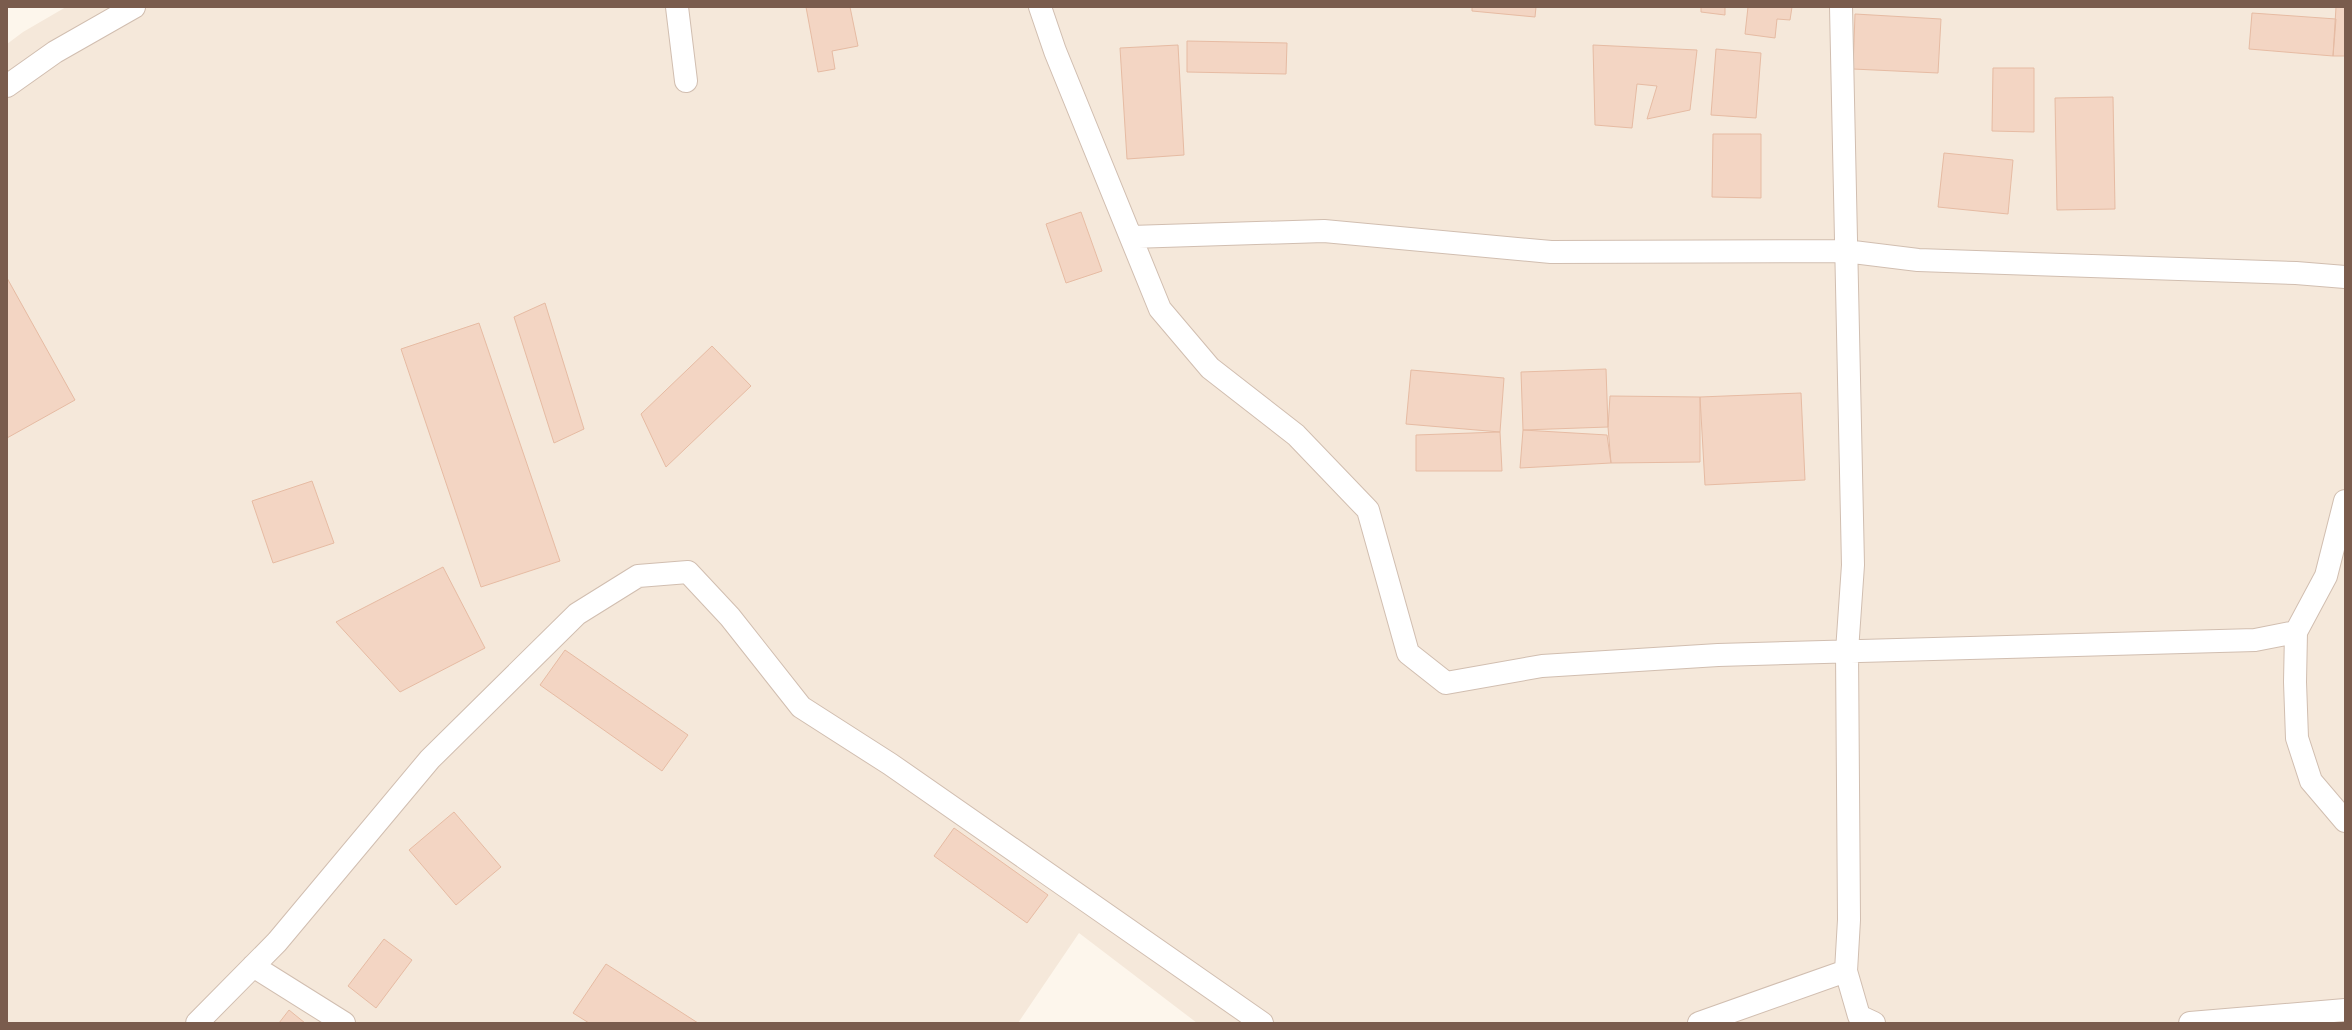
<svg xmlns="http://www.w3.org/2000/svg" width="2352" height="1030" viewBox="0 0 2352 1030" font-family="Cabin,sans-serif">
<rect width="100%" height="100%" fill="#fdf6ec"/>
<path fill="#f5e8da" d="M66 7H2345V1023H1197L1079 933 1018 1023H7V44L23 32Z"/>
<path fill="#f3d5c3" stroke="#e6bba3" d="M806 7H850L858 46 832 51 835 69 818 72Z
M1472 7H1536L1535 17 1472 11Z
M1701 7H1725V15L1701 12Z
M1748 7H1792L1790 20 1777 19 1775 38 1745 34Z
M2336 7H2345V56H2333Z
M2252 13 2336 19 2333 56 2249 49Z
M1855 14 1941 19 1938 73 1853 69Z
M1187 41 1287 43 1286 74 1187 72Z
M1178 45 1184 155 1127 159 1120 48Z
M1593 45 1697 50 1690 110 1647 119 1657 86 1637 84 1632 128 1595 125Z
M1716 49 1761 53 1756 118 1711 115Z
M1993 68H2034V132L1992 131Z
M2113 97 2115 209 2057 210 2055 98Z
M1713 134H1761V198L1712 197Z
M1944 153 2013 160 2008 214 1938 207Z
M1081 212 1102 271 1066 283 1046 224Z
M7 278 75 400 7 438Z
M545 303 584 429 554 443 514 317Z
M479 323 560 561 481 587 401 349Z
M712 346 751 386 666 467 641 414Z
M1606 369 1608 427 1523 430 1521 372Z
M1411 370 1504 378 1500 432 1406 424Z
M1801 393 1805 480 1705 485 1700 397Z
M1610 396 1700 397V462L1611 463 1608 427Z
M1523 430 1607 435 1611 463 1520 468Z
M1500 432 1502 471H1416V435Z
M312 481 334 543 273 563 252 501Z
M443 567 485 648 400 692 336 622Z
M565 650 688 735 662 771 540 685Z
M454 812 501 867 456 905 409 850Z
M954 828 1048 895 1027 923 934 856Z
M384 939 412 960 376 1008 348 986Z
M606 964 698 1023H589L573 1013Z
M289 1010 305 1023H279Z"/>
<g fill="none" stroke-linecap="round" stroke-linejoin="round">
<defs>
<path id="minor" d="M677 7 686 81
M1040 7 1055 51 1160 309 1210 368 1296 435 1368 510 1408 653 1446 683 1542 666 1718 655 2255 640 2296 632 2326 576 2345 501
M1841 7 1853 565 1847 651 1849 920 1846 971 1859 1016 1874 1023
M7 86 55 52 134 7
M1131 237 1324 231 1551 252 1845 251 1918 260 2296 273 2345 277
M2296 632 2295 682 2297 738 2311 781 2345 821
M253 966 344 1023
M197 1023 277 942 430 759 577 614 638 576 688 572 730 617 801 707 890 764 1262 1023
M1699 1023 1846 971
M2190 1023 2345 1010"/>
</defs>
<use href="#minor" stroke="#d1beb0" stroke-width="24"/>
<use href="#minor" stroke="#fff" stroke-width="22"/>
</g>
<rect width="2352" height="1030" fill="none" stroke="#7a5c4d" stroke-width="16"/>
</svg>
